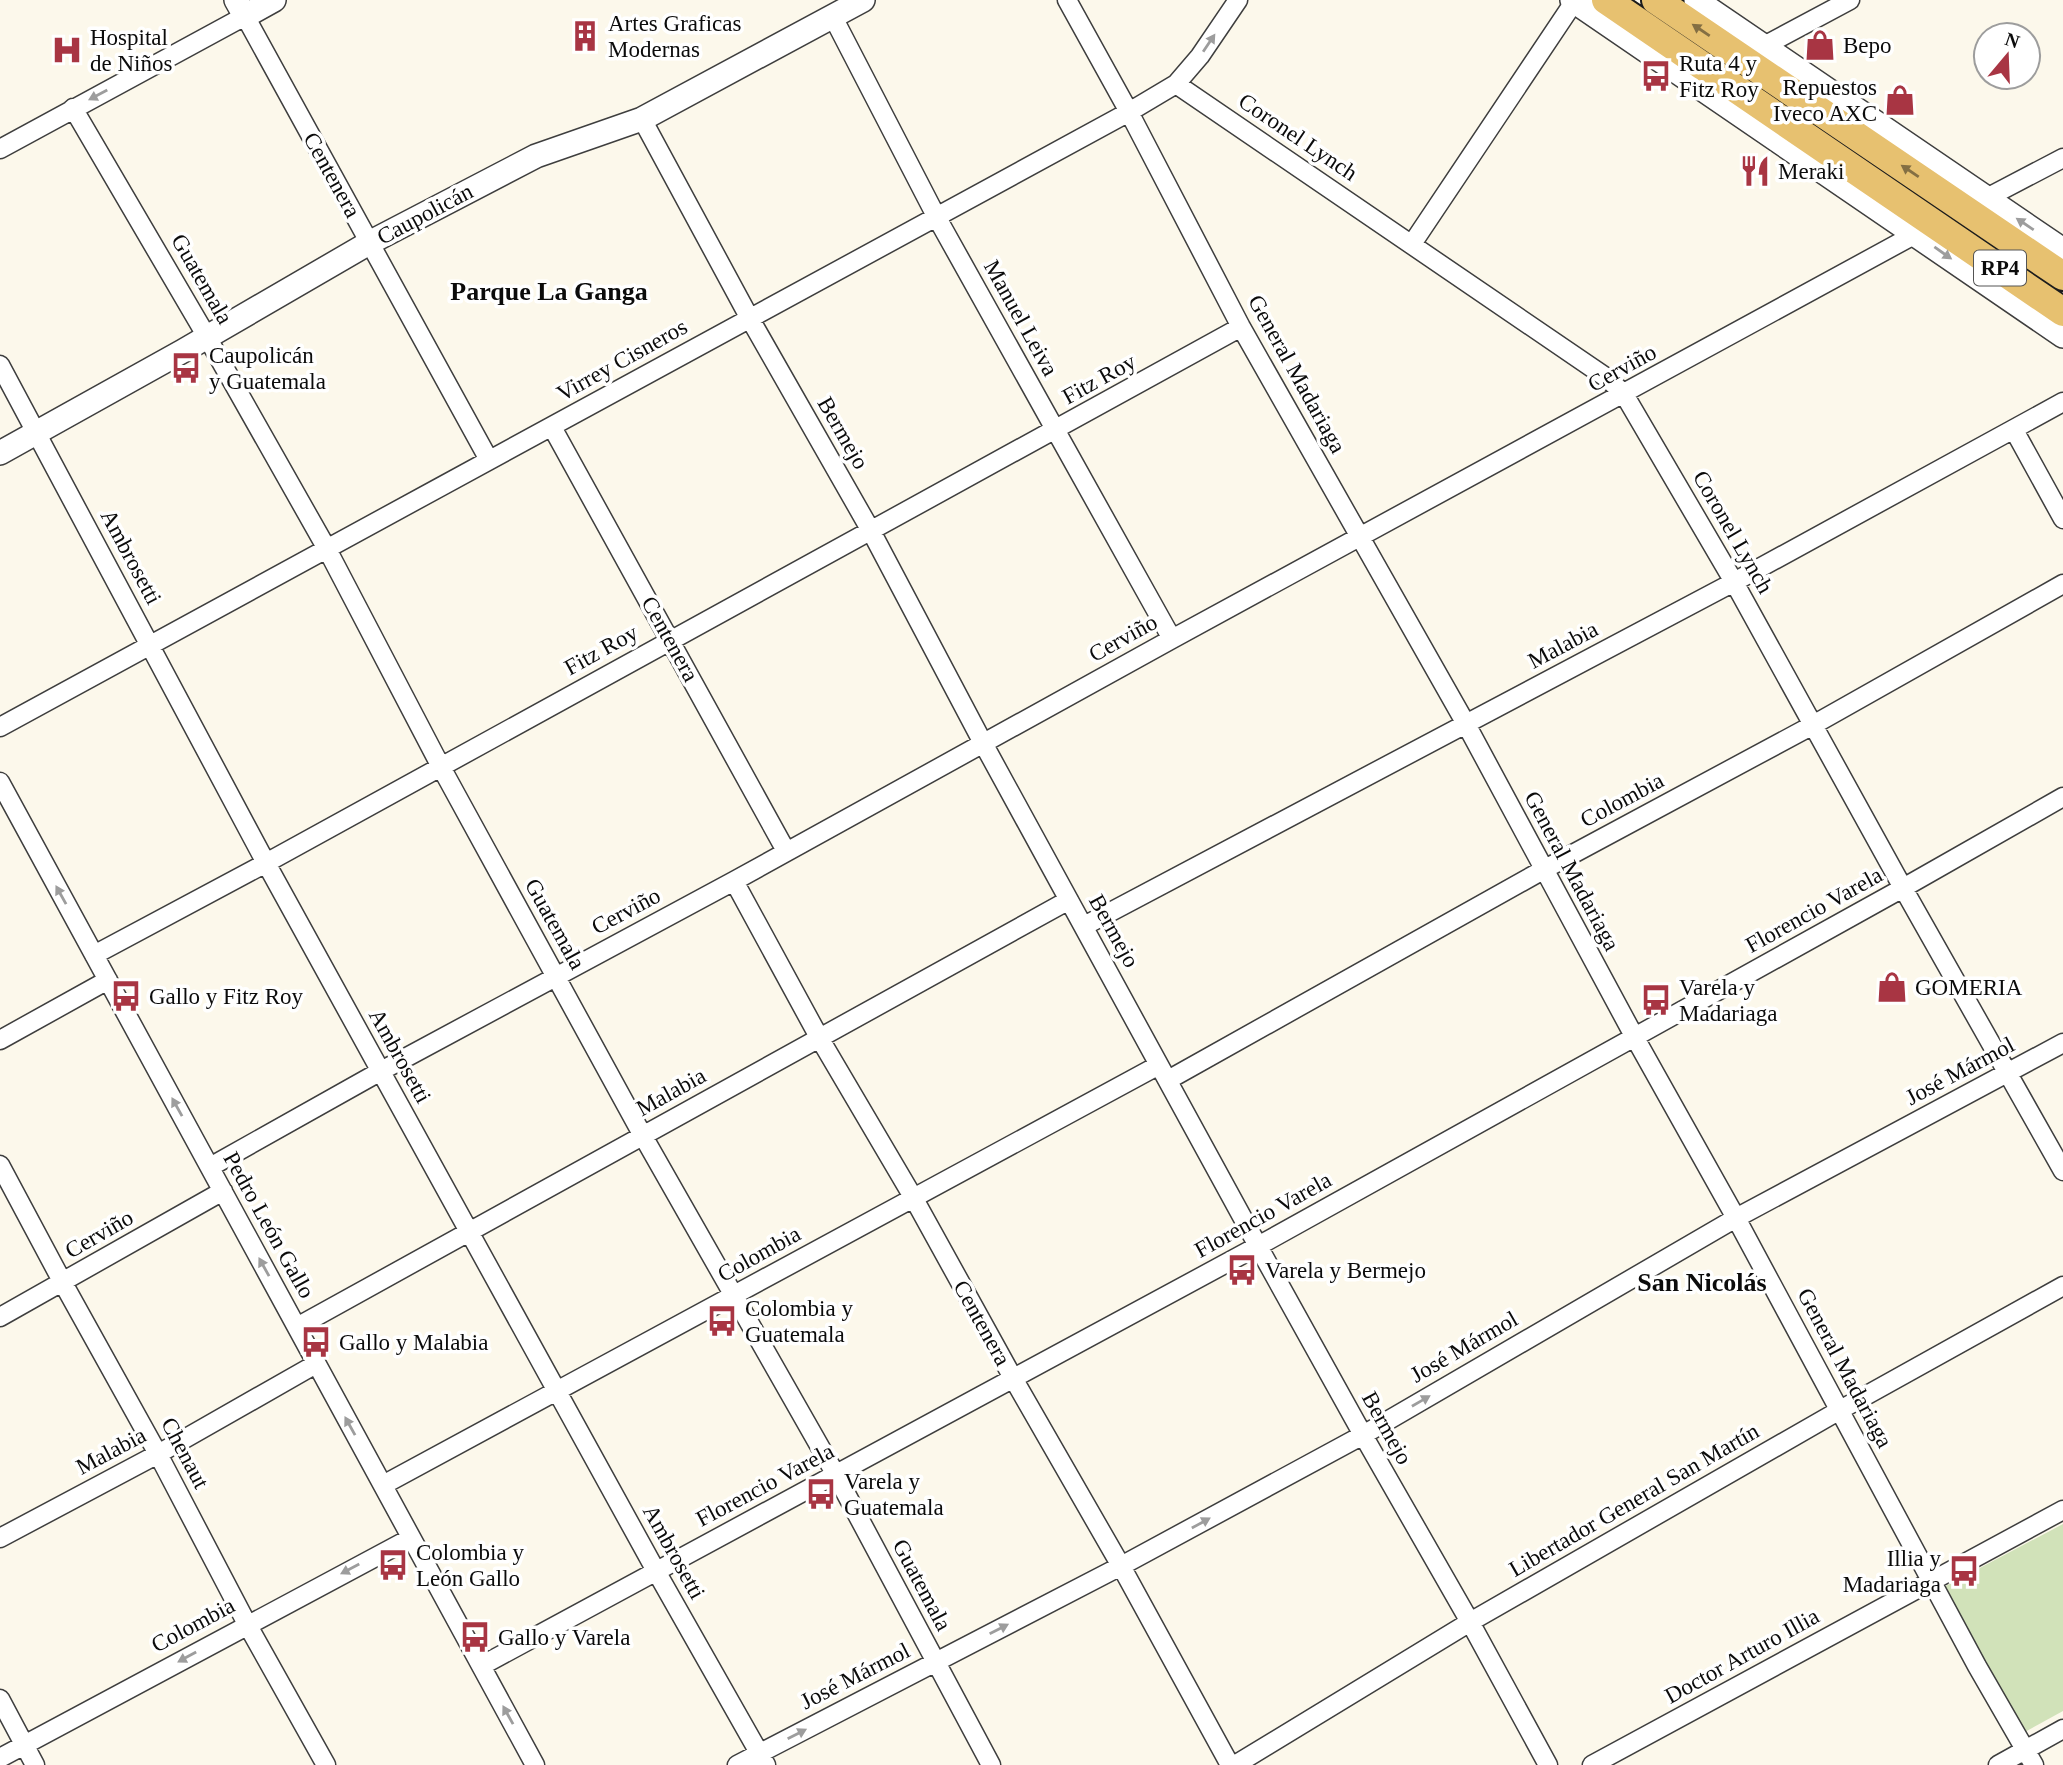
<svg xmlns="http://www.w3.org/2000/svg" width="2063" height="1765" viewBox="0 0 2063 1765" font-family="Georgia,serif">
<rect width="100%" height="100%" fill="#fcf8eb"/>
<path fill="#d1e2b9" d="M2063 1524V1711L2023 1733 1944 1587Z"/>
<g fill="none" stroke-linecap="round" stroke-linejoin="round">
<defs>
<path id="minor" d="M1067 0 1129 112 1241 327 1466 724 1634 1036 1736 1218 1977 1666 2034 1765
M833 17 936 216 1172 639
M1764 46 1850 0
M1176 84 1607 378 1624 394 1734 582 1903 888 2063 1171
M73 108 207 337 327 549 441 767 643 1136 836 1475 991 1765
M642 119 749 317 871 531 983 743 1258 1246 1363 1435 1470 1622 1548 1765
M0 149 245 16 489 460
M1979 202 2063 158
M1412 244 1574 2
M0 365 266 863 656 1571 766 1765
M552 427 786 851
M2014 430 2063 519
M0 727C377 523 751 315 1129 112L1176 84 1200 56 1238 0
M0 782 535 1765
M734 881 820 1039 913 1197 1013 1378 1121 1566 1230 1765
M1084 926 1734 582 2063 402
M94 955 266 863 1241 327
M0 1040 108 980
M1168 1080 1543 870 1813 725 2063 584
M0 1165 63 1283 158 1454 247 1624 326 1765
M210 1167 381 1071 734 881 1172 639 1923 230
M0 1317 223 1191
M297 1327 1069 900
M383 1485 1159 1065
M0 1538 158 1454 316 1364
M481 1666 1258 1246 1903 888 2063 797
M0 1699 35 1765
M0 1758 411 1538
M737 1765 1121 1566 1363 1435 1736 1218 2063 1043
M1235 1765 1470 1622 1840 1410 2063 1286
M1592 1765 2063 1510
M1998 1765 2063 1729"/>
<path id="tertiary" d="M236 0 245 16 274 0
M1572 0 2063 336
M1696 0 2063 250
M0 453 183 351 369 243 536 156 642 119 863 0"/>
<path id="primary" d="M1606 0 2063 312
M1656 0 2063 276"/>
</defs>
<use href="#minor" stroke="#3e3e3e" stroke-width="21"/>
<use href="#tertiary" stroke="#3e3e3e" stroke-width="26"/>
<use href="#primary" stroke="#1c1c1c" stroke-width="32"/>
<use href="#minor" stroke="#fff" stroke-width="18"/>
<use href="#tertiary" stroke="#fff" stroke-width="23"/>
<use href="#primary" stroke="#e7c170" stroke-width="28"/>
</g>
<defs><path id="oneway-solid" d="M-6-.8H1V-3.2L6.5 0L1 3.2V.8H-6Z" transform="scale(1.75)"/></defs>
<g fill="#846f43">
<use href="#oneway-solid" transform="translate(1701 30) rotate(-146)"/>
<use href="#oneway-solid" transform="translate(1910 171) rotate(-146)"/>
</g>
<g fill="#9d9d9d">
<use href="#oneway-solid" transform="translate(1209 43) rotate(-56)"/>
<use href="#oneway-solid" transform="translate(98 95) rotate(152)"/>
<use href="#oneway-solid" transform="translate(2025 224) rotate(-146)"/>
<use href="#oneway-solid" transform="translate(1943 253) rotate(35)"/>
<use href="#oneway-solid" transform="translate(61 895) rotate(-119)"/>
<use href="#oneway-solid" transform="translate(177 1107) rotate(-119)"/>
<use href="#oneway-solid" transform="translate(264 1267) rotate(-119)"/>
<use href="#oneway-solid" transform="translate(1421 1401) rotate(-30)"/>
<use href="#oneway-solid" transform="translate(350 1426) rotate(-119)"/>
<use href="#oneway-solid" transform="translate(1201 1523) rotate(-29)"/>
<use href="#oneway-solid" transform="translate(350 1569) rotate(152)"/>
<use href="#oneway-solid" transform="translate(999 1629) rotate(-27)"/>
<use href="#oneway-solid" transform="translate(187 1657) rotate(151)"/>
<use href="#oneway-solid" transform="translate(508 1715) rotate(-119)"/>
<use href="#oneway-solid" transform="translate(797 1734) rotate(-27)"/>
</g>
<defs>
<symbol id="building-bare" viewBox="-9 -9 18 18"><path d="M-4-6H4V6H1V3H-1V6H-4ZM-2.5-4.3h1.7v1.8h-1.7ZM.8-4.3h1.7v1.8H.8ZM-2.5-1h1.7V.8h-1.7ZM.8-1h1.7V.8H.8Z" fill="#a83543" stroke="#fff" stroke-width="2.5" paint-order="stroke"/></symbol>
<symbol id="shop-bare" viewBox="-9 -9 18 18"><path d="M-5-2.5h2.3a2.7 3.5 0 0 1 5.4 0H5L5.5 6h-11ZM-1.5-2.5h3a1.5 2.3 0 0 0-3 0Z" fill="#a83543" stroke="#fff" stroke-width="2.5" paint-order="stroke"/></symbol>
<symbol id="hospital-bare" viewBox="-9 -9 18 18"><path d="M-5-5h3v3.5h4V-5h3V5h-3V1.5h-4V5h-3Z" fill="#a83543" stroke="#fff" stroke-width="2.5" paint-order="stroke"/></symbol>
<symbol id="bus-bare" viewBox="-9 -9 18 18"><path d="M-5-6H5V4H4V6H2V4H-2V6H-4V4H-5ZM-3.5-4V0h7V-4ZM-3.5 1.2v1.5H-2V1.2ZM2 1.2v1.5H3.5V1.2Z" fill="#a83543" stroke="#fff" stroke-width="2.5" paint-order="stroke"/></symbol>
<symbol id="restaurant-bare" viewBox="-9 -9 18 18"><path d="M-5-6h1v4h1v-4h1v4h1v-4h1v5L-1.5 .5V6h-2V.5L-5-1ZM5-6V6H3V1.5H1.5Q1.5-4 5-6Z" fill="#a83543" stroke="#fff" stroke-width="2.5" paint-order="stroke"/></symbol>
</defs>
<g fill-rule="evenodd">
<use href="#building-bare" x="563" y="14" width="44" height="44"/>
<use href="#shop-bare" x="1798" y="23" width="44" height="44"/>
<use href="#hospital-bare" x="45" y="28" width="44" height="44"/>
<use href="#bus-bare" x="1634" y="54" width="44" height="44"/>
<use href="#shop-bare" x="1878" y="78" width="44" height="44"/>
<use href="#restaurant-bare" x="1733" y="149" width="44" height="44"/>
<use href="#bus-bare" x="164" y="346" width="44" height="44"/>
<use href="#shop-bare" x="1870" y="965" width="44" height="44"/>
<use href="#bus-bare" x="104" y="974" width="44" height="44"/>
<use href="#bus-bare" x="1634" y="978" width="44" height="44"/>
<use href="#bus-bare" x="1220" y="1248" width="44" height="44"/>
<use href="#bus-bare" x="700" y="1299" width="44" height="44"/>
<use href="#bus-bare" x="294" y="1320" width="44" height="44"/>
<use href="#bus-bare" x="799" y="1472" width="44" height="44"/>
<use href="#bus-bare" x="371" y="1543" width="44" height="44"/>
<use href="#bus-bare" x="1942" y="1549" width="44" height="44"/>
<use href="#bus-bare" x="453" y="1615" width="44" height="44"/>
</g>
<g text-anchor="middle" dominant-baseline="central" stroke-width="7" stroke-linejoin="round" paint-order="stroke">
<rect fill="#fff" stroke="#545454" stroke-width="2" x="1974" y="250.5" width="52" height="35" rx="5"/>
<g font-size="21" font-weight="bold" fill="#0b0b0b">
<text x="2000" y="268">RP4</text>
</g>
<g font-size="23" fill="#0b0b0b" stroke="#fff" text-anchor="start">
<text x="608" y="23">Artes Graficas<tspan x="608" dy="26">Modernas</tspan></text>
<text x="90" y="37">Hospital<tspan x="90" dy="26">de Niños</tspan></text>
<text x="1843" y="45">Bepo</text>
<text x="1679" y="63">Ruta 4 y<tspan x="1679" dy="26">Fitz Roy</tspan></text>
<text x="1877" y="87" text-anchor="end">Repuestos<tspan x="1877" dy="26">Iveco AXC</tspan></text>
<text x="1778" y="171">Meraki</text>
<text x="209" y="355">Caupolicán<tspan x="209" dy="26">y Guatemala</tspan></text>
<text x="1679" y="987">Varela y<tspan x="1679" dy="26">Madariaga</tspan></text>
<text x="1915" y="987">GOMERIA</text>
<text x="149" y="996">Gallo y Fitz Roy</text>
<text x="1265" y="1270">Varela y Bermejo</text>
<text x="745" y="1308">Colombia y<tspan x="745" dy="26">Guatemala</tspan></text>
<text x="339" y="1342">Gallo y Malabia</text>
<text x="844" y="1481">Varela y<tspan x="844" dy="26">Guatemala</tspan></text>
<text x="416" y="1552">Colombia y<tspan x="416" dy="26">León Gallo</tspan></text>
<text x="1941" y="1558" text-anchor="end">Illia y<tspan x="1941" dy="26">Madariaga</tspan></text>
<text x="498" y="1637">Gallo y Varela</text>
</g>
<g font-size="23" fill="#0b0b0b" stroke="#fff">
<text transform="translate(1298 137) rotate(34)">Coronel Lynch</text>
<text transform="translate(332 175) rotate(61)">Centenera</text>
<text transform="translate(425 214) rotate(-28)">Caupolicán</text>
<text transform="translate(202 279) rotate(60)">Guatemala</text>
<text transform="translate(1021 318) rotate(61)">Manuel Leiva</text>
<text transform="translate(622 360) rotate(-29)">Virrey Cisneros</text>
<text transform="translate(1622 368) rotate(-29)">Cerviño</text>
<text transform="translate(1297 374) rotate(61)">General Madariaga</text>
<text transform="translate(1099 379) rotate(-29)">Fitz Roy</text>
<text transform="translate(843 433) rotate(60)">Bermejo</text>
<text transform="translate(1733 532) rotate(60)">Coronel Lynch</text>
<text transform="translate(131 557) rotate(62)">Ambrosetti</text>
<text transform="translate(1123 638) rotate(-29)">Cerviño</text>
<text transform="translate(670 639) rotate(61)">Centenera</text>
<text transform="translate(1563 645) rotate(-28)">Malabia</text>
<text transform="translate(601 650) rotate(-29)">Fitz Roy</text>
<text transform="translate(1622 800) rotate(-28)">Colombia</text>
<text transform="translate(1572 871) rotate(62)">General Madariaga</text>
<text transform="translate(1814 910) rotate(-29)">Florencio Varela</text>
<text transform="translate(626 911) rotate(-28)">Cerviño</text>
<text transform="translate(555 924) rotate(61)">Guatemala</text>
<text transform="translate(1114 931) rotate(61)">Bermejo</text>
<text transform="translate(400 1056) rotate(61)">Ambrosetti</text>
<text transform="translate(1960 1071) rotate(-28)">José Mármol</text>
<text transform="translate(671 1092) rotate(-29)">Malabia</text>
<text transform="translate(1263 1215) rotate(-29)">Florencio Varela</text>
<text transform="translate(269 1225) rotate(61)">Pedro León Gallo</text>
<text transform="translate(99 1234) rotate(-30)">Cerviño</text>
<text transform="translate(759 1254) rotate(-29)">Colombia</text>
<text transform="translate(982 1323) rotate(61)">Centenera</text>
<text transform="translate(1464 1347) rotate(-30)">José Mármol</text>
<text transform="translate(1845 1368) rotate(62)">General Madariaga</text>
<text transform="translate(1387 1428) rotate(61)">Bermejo</text>
<text transform="translate(111 1451) rotate(-28)">Malabia</text>
<text transform="translate(185 1453) rotate(62)">Chenaut</text>
<text transform="translate(765 1485) rotate(-28)">Florencio Varela</text>
<text transform="translate(1634 1500) rotate(-30)">Libertador General San Martín</text>
<text transform="translate(674 1552) rotate(61)">Ambrosetti</text>
<text transform="translate(922 1585) rotate(62)">Guatemala</text>
<text transform="translate(193 1625) rotate(-28)">Colombia</text>
<text transform="translate(1742 1656) rotate(-29)">Doctor Arturo Illia</text>
<text transform="translate(855 1676) rotate(-27)">José Mármol</text>
</g>
<g font-size="26" font-weight="bold" fill="#0b0b0b" stroke="#fff">
<text x="549" y="291">Parque La Ganga</text>
<text x="1702" y="1282">San Nicolás</text>
</g>
</g>
<g transform="translate(2007 56) rotate(19)"><circle r="33" fill="#ffffff" stroke="#9d9d9d" stroke-width="2"/>
<path d="M0-5L12 26L0 18L-12 26Z" fill="#a83543"/>
<text y="-10" font-size="19" font-weight="bold" text-anchor="middle" fill="#0b0b0b">N</text>
</g>
</svg>
